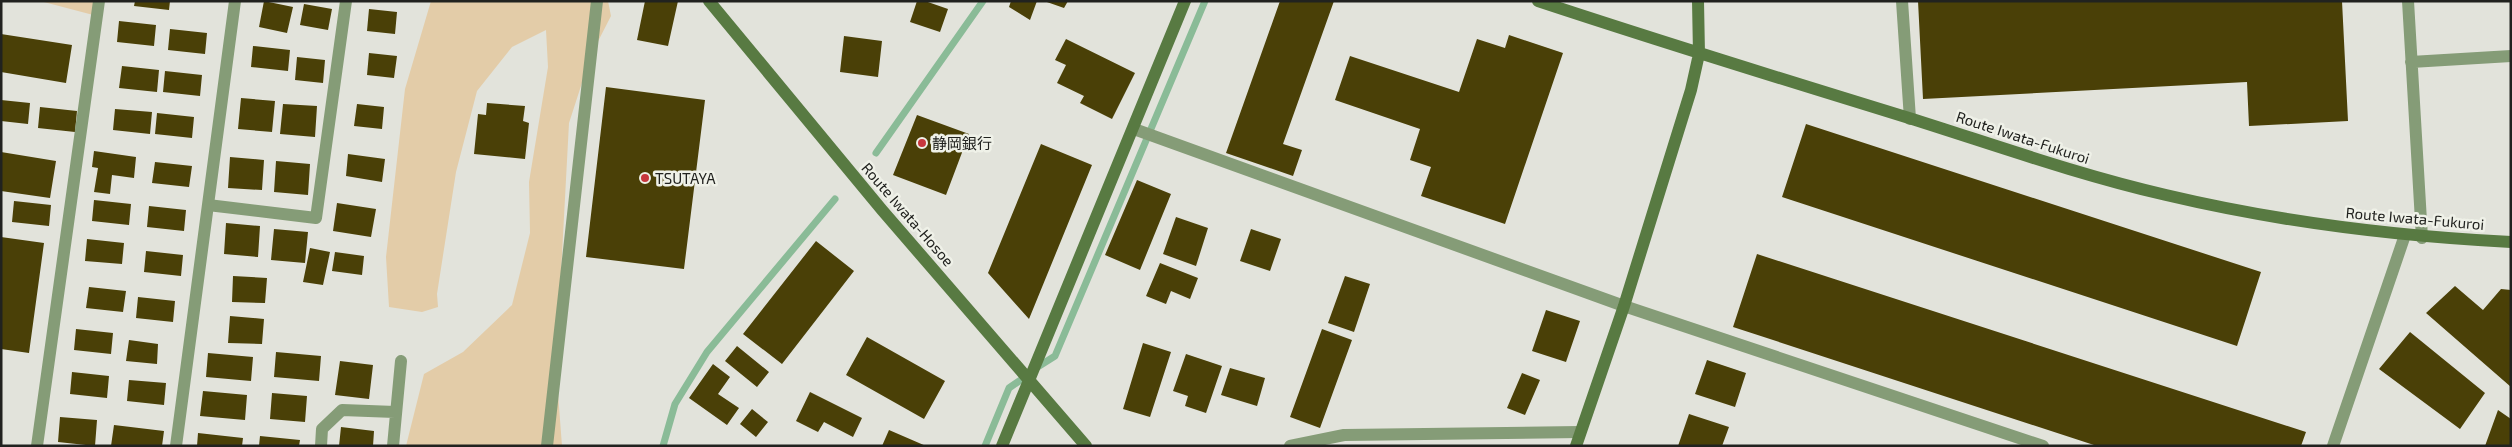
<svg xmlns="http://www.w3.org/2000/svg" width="2512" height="447" viewBox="0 0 2512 447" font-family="'Exo 2','Noto Sans JP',sans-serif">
<rect width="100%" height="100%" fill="#e2e3db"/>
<path fill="#e3cca8" d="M40 1H99L97 16Z
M431 1H608L611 16 591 55 569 123 556 367 562 446H406L424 374 463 352 512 305 530 233 529 182 548 67 546 30 512 47 477 91 456 172 437 294 438 307 422 312 389 307 386 257 405 89Z"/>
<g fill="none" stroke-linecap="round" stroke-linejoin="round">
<path stroke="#8abb97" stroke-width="7" d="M876 153 983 1
M1036 368 1055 356 1205 1
M663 446 675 404 707 352 835 199
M985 446 1009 388 1028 375"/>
</g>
<path fill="#4a4007" d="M135 1H170L169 10 134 6Z
M264 1 293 7 287 33 259 27Z
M645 1H678L668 46 637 40Z
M917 1H925L948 9 940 32 910 22Z
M1011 1H1037L1030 20 1009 7Z
M1044 1H1068L1064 8Z
M1280 1H1334L1283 144 1302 150 1293 176 1226 153Z
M1918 1H2342L2348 121 2249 126 2247 82 1923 99Z
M304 4 332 9 328 30 300 25Z
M369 9 397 12 395 34 367 31Z
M119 21 156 25 154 46 117 42Z
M170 29 207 33 205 54 168 50Z
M1 34 72 45 66 83 1 72Z
M1509 35 1563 53 1505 224 1421 196 1431 167 1410 160 1420 129 1335 100 1350 56 1459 92 1477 39 1505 48Z
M844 36 882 41 878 77 840 72Z
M1066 39 1135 73 1112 119 1080 103 1084 96 1057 83 1066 65 1055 60Z
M253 46 290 50 288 71 251 67Z
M369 53 397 56 394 78 367 75Z
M297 57 325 60 323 83 295 80Z
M122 66 159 70 157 92 119 88Z
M165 71 202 75 200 96 163 92Z
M606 87 705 100 684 269 586 257Z
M241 98 275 101 272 132 238 129Z
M1 100 30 103 28 124 1 121Z
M487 103 525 106 523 121 529 123 525 159 474 154 478 114 486 115Z
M283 104 317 106 315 137 280 134Z
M357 104 384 107 382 129 354 126Z
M40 107 77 111 75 132 38 128Z
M115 109 152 112 150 134 113 130Z
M157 113 194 117 192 138 155 134Z
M917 115 969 134 946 195 893 175Z
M1806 124 2261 272 2237 346 1782 197Z
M1041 144 1092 165 1029 319 988 273Z
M94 151 136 157 134 178 112 175 110 194 94 192 98 168 92 167Z
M1 152 56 161 50 198 1 191Z
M348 154 385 159 382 182 346 176Z
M230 157 264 160 262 190 228 188Z
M276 161 310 164 308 195 274 192Z
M155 162 192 166 189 187 152 183Z
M1137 180 1171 194 1140 270 1105 255Z
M94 200 131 204 129 225 92 221Z
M14 201 51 205 49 226 12 222Z
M337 203 376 209 371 237 333 231Z
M149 206 186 210 184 231 147 227Z
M1176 217 1208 228 1196 266 1163 254Z
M226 223 260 226 258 257 224 254Z
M274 229 308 232 305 263 271 260Z
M1251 229 1281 239 1270 271 1240 261Z
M1 237 44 243 29 353 1 349Z
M87 239 124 243 122 264 85 261Z
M816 241 854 271 782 364 743 334Z
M310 248 330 252 323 285 303 282Z
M146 251 183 255 181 276 144 272Z
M335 252 364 256 362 275 332 271Z
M1757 254 2306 432 2301 446H2097L1733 327Z
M1160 263 1198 278 1190 299 1171 291 1166 304 1146 296Z
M233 276 267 278 265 303 232 302Z
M1345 276 1370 284 1354 332 1328 323Z
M2455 286 2483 310 2501 289 2511 290V387L2426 313Z
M89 287 126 291 123 312 86 308Z
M138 297 175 301 173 322 136 318Z
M1546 310 1580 321 1566 362 1532 351Z
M230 316 264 319 262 344 228 343Z
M76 329 113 333 111 354 74 350Z
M1322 329 1352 340 1320 428 1290 417Z
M2410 332 2485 393 2460 429 2379 369Z
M867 337 945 381 924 419 846 375Z
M129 340 158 344 157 364 126 361Z
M1143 343 1171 352 1150 417 1123 409Z
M737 346 769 372 757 387 725 361Z
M276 352 321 356 319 381 274 377Z
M208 353 253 357 251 381 206 377Z
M1186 354 1222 366 1206 413 1185 406 1188 396 1173 391Z
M1707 360 1746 373 1735 407 1695 394Z
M340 361 373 365 369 399 335 395Z
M713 364 730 377 718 394 739 408 727 425 689 398Z
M1230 368 1265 378 1257 406 1221 395Z
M72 372 109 376 107 398 70 394Z
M1522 373 1540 380 1525 415 1507 408Z
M129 380 166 383 164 405 127 401Z
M203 391 247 395 245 420 200 416Z
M810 392 862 418 853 437 824 422 818 432 796 421Z
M272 393 307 396 305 422 270 419Z
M752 409 768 422 756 437 740 424Z
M2498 410 2511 419V446H2485Z
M1689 414 1729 427 1722 446H1678Z
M60 417 97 420 95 446 58 442Z
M114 425 164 431 162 446H111Z
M341 427 374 431 373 446H339Z
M889 430 926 446H882Z
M198 433 243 438 242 446H197Z
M260 436 300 440 299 446H259Z"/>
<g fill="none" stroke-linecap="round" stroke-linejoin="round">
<path stroke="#859c77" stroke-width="12" d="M1902 1 1910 119
M2408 1 2422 238
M2411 62 2511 56
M1134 129 1624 306 2043 446
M208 205 316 218 346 1
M37 446 99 1
M176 446 235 1
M321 446 322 429 342 410 395 412
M393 446 401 361
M547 446 597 1
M1290 446 1344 435 1580 432
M2333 446 2405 235"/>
<path stroke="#587a42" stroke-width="12" d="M709 1 882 210 1086 446
M1538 1C1662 42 1785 80 1909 118 1995 145 2079 175 2166 195 2280 222 2394 236 2511 242
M1002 446 1185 1
M1576 446 1624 306 1691 90 1699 54 1698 1"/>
</g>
<g fill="#c7373d" stroke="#eff1e8" stroke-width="2">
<circle cx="922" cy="143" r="5"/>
<circle cx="645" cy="178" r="5"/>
</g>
<g text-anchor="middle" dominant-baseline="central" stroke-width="5" stroke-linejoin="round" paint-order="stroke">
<g font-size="15" fill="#21221f" stroke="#eff1e8">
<text transform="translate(2023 137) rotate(18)">Route Iwata-Fukuroi</text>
<text transform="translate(908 214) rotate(49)">Route Iwata-Hosoe</text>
<text transform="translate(2415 218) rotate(5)">Route Iwata-Fukuroi</text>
</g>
<g font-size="15" fill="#21221f" stroke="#eff1e8" text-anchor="start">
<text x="932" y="143">静岡銀行</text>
<text x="655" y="178">TSUTAYA</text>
</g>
</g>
<rect width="2512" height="447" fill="none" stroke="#21221f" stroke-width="5"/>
</svg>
